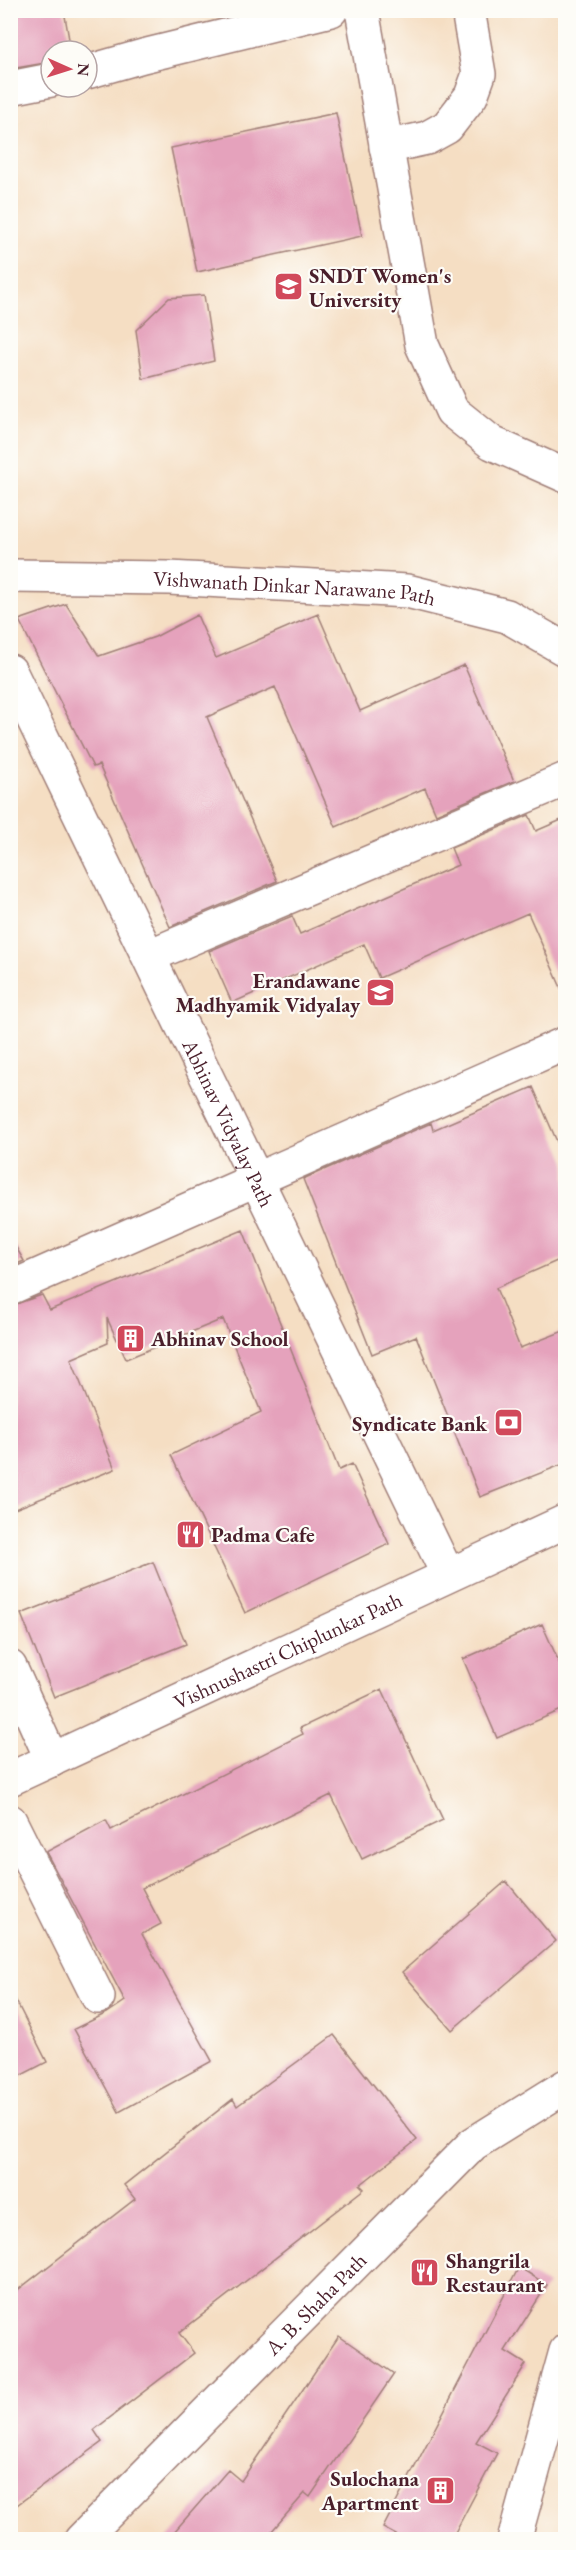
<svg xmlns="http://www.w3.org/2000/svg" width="576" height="2550" viewBox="0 0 576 2550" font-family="'EB Garamond',serif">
<rect width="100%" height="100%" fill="#fdfcf7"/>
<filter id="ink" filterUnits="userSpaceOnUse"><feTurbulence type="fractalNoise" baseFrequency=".0167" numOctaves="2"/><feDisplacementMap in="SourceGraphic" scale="12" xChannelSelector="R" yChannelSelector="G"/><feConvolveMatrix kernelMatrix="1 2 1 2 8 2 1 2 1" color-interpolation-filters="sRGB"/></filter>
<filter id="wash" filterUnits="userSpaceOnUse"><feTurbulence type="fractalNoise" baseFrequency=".008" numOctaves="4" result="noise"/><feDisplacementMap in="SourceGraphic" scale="24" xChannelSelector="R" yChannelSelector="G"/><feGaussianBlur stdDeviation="1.35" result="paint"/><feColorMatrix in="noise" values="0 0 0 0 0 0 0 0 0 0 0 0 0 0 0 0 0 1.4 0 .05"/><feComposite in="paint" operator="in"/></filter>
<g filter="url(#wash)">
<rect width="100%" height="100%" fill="#f5dec3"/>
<g id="blocks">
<path fill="#e5a2bc" d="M10 10H64L71 51H51V62L10 69Z
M336 113 362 236 197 272 171 148Z
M204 295 214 361 143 379 136 330 169 298Z
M66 604 99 656 155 637 197 615 216 658 318 614 360 711 464 665 514 781 436 814 425 788 336 827 275 687 207 717 277 881 170 927 99 765 93 767 19 620Z
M529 815 536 831 566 818V999L528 913 379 978 364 944 232 1003 209 951 292 916 300 934 458 865 451 848Z
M533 1087 566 1162V1257L496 1288 520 1348 566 1330V1463L480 1497 416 1336 372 1354 303 1179 431 1123 433 1130Z
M243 1230 339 1470 352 1464 389 1544 245 1613 171 1455 261 1412 223 1319 126 1359 107 1318 108 1343 71 1359 115 1469 10 1511V1306L42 1295 50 1310Z
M10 1237 24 1261 10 1267Z
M153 1562 186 1644 54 1697 21 1614Z
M542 1624 566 1678V1708L497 1738 463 1659Z
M382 1689 443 1820 362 1859 331 1795 142 1888 161 1924 142 1934 212 2061 119 2112 74 2029 107 2013 125 2001 46 1852 106 1820 111 1830 303 1734 300 1728Z
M506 1881 556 1941 452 2030 402 1972Z
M10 1989 47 2062 10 2081Z
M334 2035 417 2140 360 2185 364 2189 179 2333 194 2353 94 2430 102 2442 10 2510V2296L135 2199 124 2185 233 2099 237 2106Z
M519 2267 547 2285 505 2351 526 2364 476 2442 497 2453 451 2540H405L383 2528Z
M339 2336 394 2374 310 2497 305 2493 264 2540H167L228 2470 241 2481Z"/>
</g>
</g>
<g filter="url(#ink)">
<use href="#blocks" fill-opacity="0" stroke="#a07e77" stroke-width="1.5"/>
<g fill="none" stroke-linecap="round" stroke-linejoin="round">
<defs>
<g id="minor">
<path d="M362 10 422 345 452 411 492 443 566 476"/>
<path d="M87 72 143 56 331 10"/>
<path d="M10 88 51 80"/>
<path d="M386 147 427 138 447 127 471 96 479 74 468 10"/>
<path id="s1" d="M10 671 448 1575"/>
<path d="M149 956 566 779"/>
<path d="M10 1288 566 1043"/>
<path d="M10 1667 52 1760"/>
<path d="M10 1821 98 1997"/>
<path id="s2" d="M81 2540 473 2144 566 2086"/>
<path d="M514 2540 566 2351"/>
</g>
<g id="major">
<path id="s3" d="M10 576 169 578 407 591 507 616 566 650"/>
<path id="s4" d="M10 1779 566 1521"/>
</g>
</defs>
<use href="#minor" stroke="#a07e77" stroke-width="36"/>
<use href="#major" stroke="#a07e77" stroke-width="36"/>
<use href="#minor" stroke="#fff" stroke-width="33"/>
<use href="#major" stroke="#fff" stroke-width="33"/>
</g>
</g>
<defs>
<symbol id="university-square" viewBox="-11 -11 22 22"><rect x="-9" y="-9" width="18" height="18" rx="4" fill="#d1495b" stroke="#fdfcf7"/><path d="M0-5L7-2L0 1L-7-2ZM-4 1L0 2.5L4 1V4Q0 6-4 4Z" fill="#fff"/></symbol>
<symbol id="school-square" viewBox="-11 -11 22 22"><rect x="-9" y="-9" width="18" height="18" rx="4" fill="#d1495b" stroke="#fdfcf7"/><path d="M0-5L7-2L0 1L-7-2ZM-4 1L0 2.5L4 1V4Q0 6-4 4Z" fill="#fff"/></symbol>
<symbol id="building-square" viewBox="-11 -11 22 22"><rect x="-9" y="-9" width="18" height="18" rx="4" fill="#d1495b" stroke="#fdfcf7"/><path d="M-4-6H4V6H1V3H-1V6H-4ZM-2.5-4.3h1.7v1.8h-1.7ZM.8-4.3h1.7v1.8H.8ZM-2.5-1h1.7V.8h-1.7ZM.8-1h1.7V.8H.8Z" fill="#fff"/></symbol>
<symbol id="bank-square" viewBox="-11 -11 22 22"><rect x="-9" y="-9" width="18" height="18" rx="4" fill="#d1495b" stroke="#fdfcf7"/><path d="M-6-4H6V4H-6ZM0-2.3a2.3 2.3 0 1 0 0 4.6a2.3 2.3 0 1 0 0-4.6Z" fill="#fff"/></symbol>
<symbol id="restaurant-square" viewBox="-11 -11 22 22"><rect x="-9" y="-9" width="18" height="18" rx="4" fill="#d1495b" stroke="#fdfcf7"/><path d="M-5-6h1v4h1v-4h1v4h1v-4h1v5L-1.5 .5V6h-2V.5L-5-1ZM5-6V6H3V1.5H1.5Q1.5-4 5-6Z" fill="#fff"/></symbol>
</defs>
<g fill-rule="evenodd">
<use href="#university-square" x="272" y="270" width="33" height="33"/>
<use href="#school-square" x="364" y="976" width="33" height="33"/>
<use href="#building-square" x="114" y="1322" width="33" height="33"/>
<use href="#bank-square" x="492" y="1406" width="33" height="33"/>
<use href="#restaurant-square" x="174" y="1518" width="33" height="33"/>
<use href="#restaurant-square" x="408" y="2256" width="33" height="33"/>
<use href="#building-square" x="424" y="2474" width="33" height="33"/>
</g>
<g text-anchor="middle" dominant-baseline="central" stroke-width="4.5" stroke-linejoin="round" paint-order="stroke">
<g font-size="21" font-weight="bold" fill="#4a1f2b" stroke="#fdfcf7" text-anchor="start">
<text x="309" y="275">SNDT Women's<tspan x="309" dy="24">University</tspan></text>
<text x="360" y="980" text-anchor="end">Erandawane<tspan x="360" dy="24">Madhyamik Vidyalay</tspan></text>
<text x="151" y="1338">Abhinav School</text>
<text x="487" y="1423" text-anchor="end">Syndicate Bank</text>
<text x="211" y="1534">Padma Cafe</text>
<text x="446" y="2260">Shangrila<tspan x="446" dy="24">Restaurant</tspan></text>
<text x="419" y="2478" text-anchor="end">Sulochana<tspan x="419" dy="24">Apartment</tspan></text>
</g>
<g font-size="21" fill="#4a1f2b" stroke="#fdfcf7">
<text stroke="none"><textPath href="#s3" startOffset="285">Vishwanath Dinkar Narawane Path</textPath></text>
<text stroke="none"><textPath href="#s1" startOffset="502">Abhinav Vidyalay Path</textPath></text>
<text stroke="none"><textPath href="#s4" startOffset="306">Vishnushastri Chiplunkar Path</textPath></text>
<text stroke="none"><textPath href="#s2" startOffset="333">A. B. Shaha Path</textPath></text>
</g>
</g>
<rect width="576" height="2550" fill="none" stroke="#fdfcf7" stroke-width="36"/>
<g transform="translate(69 69) rotate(93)"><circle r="28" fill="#fdfcf7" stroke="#b5a4a5" stroke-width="1.5"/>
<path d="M0-4.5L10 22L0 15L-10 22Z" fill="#d1495b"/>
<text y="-9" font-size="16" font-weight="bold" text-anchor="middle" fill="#4a1f2b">N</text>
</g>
</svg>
